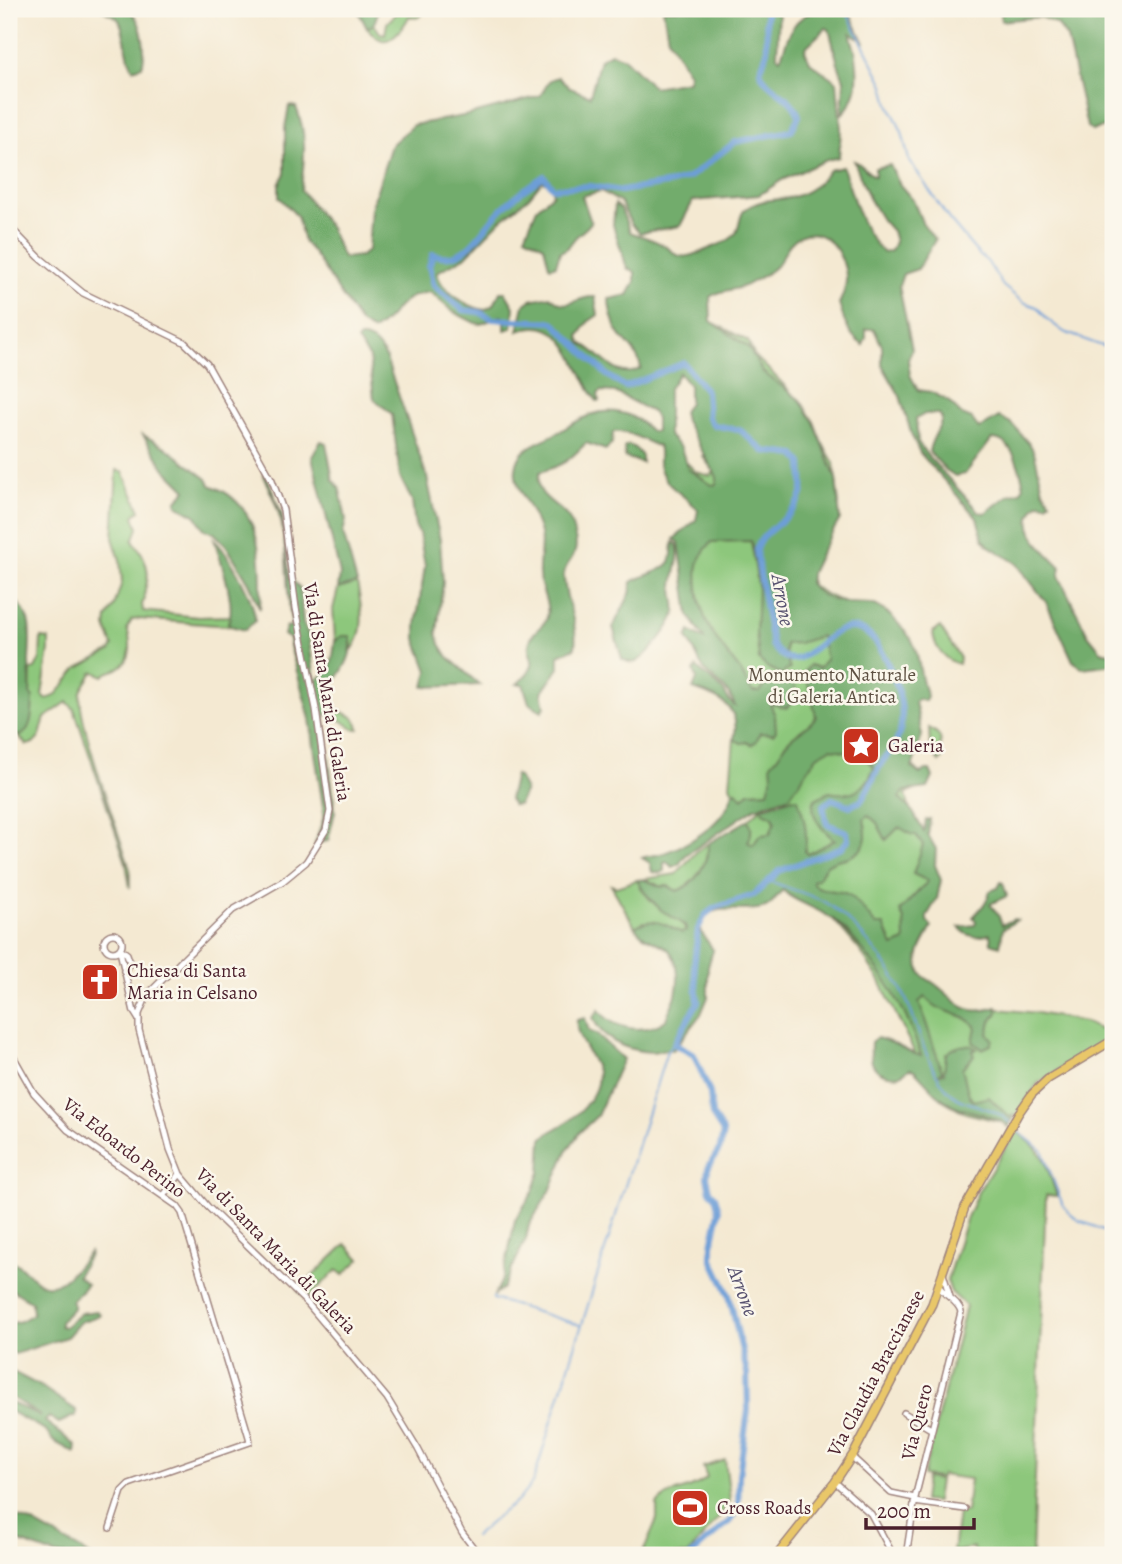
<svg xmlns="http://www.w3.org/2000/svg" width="1122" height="1564" viewBox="0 0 1122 1564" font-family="Alegreya,serif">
<rect width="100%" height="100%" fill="#fbf7ec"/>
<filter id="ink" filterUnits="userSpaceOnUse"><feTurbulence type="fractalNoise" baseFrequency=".0143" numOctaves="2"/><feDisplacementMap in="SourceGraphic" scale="14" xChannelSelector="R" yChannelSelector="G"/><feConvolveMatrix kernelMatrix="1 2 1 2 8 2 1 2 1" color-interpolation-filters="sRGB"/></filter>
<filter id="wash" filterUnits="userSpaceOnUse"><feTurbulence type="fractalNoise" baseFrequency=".00686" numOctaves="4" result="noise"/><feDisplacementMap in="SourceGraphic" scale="28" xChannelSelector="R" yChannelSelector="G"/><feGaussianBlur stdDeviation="1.57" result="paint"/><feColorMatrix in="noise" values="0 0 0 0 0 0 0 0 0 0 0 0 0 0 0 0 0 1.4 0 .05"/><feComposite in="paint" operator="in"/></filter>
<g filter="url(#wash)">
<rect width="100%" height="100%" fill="#f4e9d2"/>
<path fill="#8dc77c" stroke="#6c7354" stroke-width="2" d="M412 9H426L421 16 416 18 409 16C407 22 404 25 400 30 386 46 380 42 367 28L374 24 380 33 385 34 387 23 396 14Z
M693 319 716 324 748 341 754 355 786 387 803 409 834 463 839 504 807 574 812 585 825 594 845 603 873 604 887 612 900 627 906 637 914 701 912 765 920 773H927L928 780 906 794 910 812 920 829 933 876 915 965 925 985 948 1005 980 1015 998 1009 1037 1013 1085 1022 1113 1036 1038 1083 1008 1127 1002 1122 966 1113 941 1099V1094L923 1070 880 981 858 948 827 912 782 890 777 883 787 802C775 790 766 791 749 792L743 798 736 791 733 792 730 785 734 739 741 743 747 742 752 744 706 633 690 569 712 525 683 459 696 472 710 476 714 472 703 457 709 447Z
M117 470 123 472 140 510 134 516 138 528 133 541C142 552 150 566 147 581 146 588 143 591 145 599L142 604 143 611 198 617 231 616 228 622 230 626 139 619 132 620 127 628C131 643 134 660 117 669 111 672 108 671 103 676L95 672 92 673C89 680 83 685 81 692 74 713 121 839 130 869V888L126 863 74 709 67 702 45 718C40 730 43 742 27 745L18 736H21L30 694 31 670 35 669 40 659 41 638 49 639V651L42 695 46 699 55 696 78 668 110 651 113 646 106 627 107 618 114 606 122 582 120 560 113 538Z
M357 583C361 605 367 631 352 650L351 639 342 636 335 641 333 609 338 589Z
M940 627 960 658 959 664C944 661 934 647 933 632Z
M335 709C346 714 358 716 359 729H354L332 714 336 712Z
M929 728C948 738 937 743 942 759L939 762 930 746Z
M761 808 763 812 773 816C777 832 764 838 753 846L748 842C751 834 753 827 748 820Z
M709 843C707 864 697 883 677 891L666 885 662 887 645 879 676 874 697 851Z
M637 880C645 897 663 915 681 921L686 931 682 934 665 925 643 922 635 927 611 885 616 887Z
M1016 1131C1048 1154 1045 1163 1057 1196L1046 1195 1032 1555H974L973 1548 953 1552 958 1512H966L970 1479 941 1475 940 1478 923 1476 966 1306 951 1292 947 1280 967 1217 978 1192Z
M346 1244 360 1259 343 1275 337 1270 306 1299 298 1290Z
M725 1460 730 1499 719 1518 687 1555H642L657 1519V1504C670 1488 691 1492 707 1478L703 1467Z
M926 1478 939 1480 936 1502 923 1501Z"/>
<path fill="#72ac6c" stroke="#5e664c" stroke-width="2" fill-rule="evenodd" d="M102 9C109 9 119 7 125 9 143 14 147 52 142 66L133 69C126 58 125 24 117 18 112 14 107 14 102 9Z
M357 9H379L374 24 367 28Z
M663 9H779L777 56 780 58C785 49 787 36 793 27 805 8 827 9 848 9L863 41 851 33C851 41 855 47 856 55 859 77 859 98 842 114L844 80 838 64 829 29 826 28 807 46 805 51 810 62 837 82 841 129 839 157 824 161 782 180 759 195 693 201 680 226 640 233 631 224 621 203 601 191 582 196 591 222C587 229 584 229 578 235 570 242 571 248 560 252L556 265 551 267 549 266 544 246 525 236 537 208 553 194 550 184 542 181 529 197 500 221 465 257 437 272C439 290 468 307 484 310L494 305 500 292H505L514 307 512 328 505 330V318L501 316 481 324 475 323 453 312 430 292C394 297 400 315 373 331L360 323 313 252 304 242 297 216 279 197V185L285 173V128L289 106 296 107C308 136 304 159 301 190L330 228 343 258 361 256 368 250 371 209 391 145 413 125 469 115 540 96 550 80 558 77 570 88 590 96 600 59 611 53 624 58 653 87 688 81 689 74 668 38Z
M1001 9H1113V134L1102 127 1092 131 1087 127 1067 38 1057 24 1040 17 1001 21Z
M854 161C863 164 866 173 875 176V168L890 165 900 185 913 200 922 222 935 240 918 269 903 274 899 286 912 349 908 360 910 375 918 390 931 392 947 400 962 415 972 419 979 429 999 417 1011 423 1031 446 1035 455 1043 490 1050 501 1047 504 1039 503C1014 525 1044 550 1061 567L1059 576 1088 635 1101 651 1113 654V664L1083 668 1073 661 1046 602 1016 563 989 546 983 539 977 518 920 453 912 436 900 396 882 365V346L874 329H866V338L863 345C848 335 844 321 839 304 847 287 849 275 841 258 832 237 810 223 791 243 785 249 783 259 776 266 770 273 758 278 750 283 737 292 722 288 710 297L711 321 748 347 763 372 800 400 814 422 836 479 840 519 822 550 810 575 809 583C821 599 838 603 858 604 863 604 869 604 874 605 887 610 903 627 911 639 920 652 919 679 927 696L925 701 918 699 915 702 922 735 912 768 920 774 926 770H930L933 777 928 788 905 791 899 798 913 812 924 832 926 820 930 819 928 835 936 849 935 865 941 880 937 899 927 916V921L932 927C926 940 915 952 919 968 921 977 928 979 935 984 959 1002 963 1018 997 1007L998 1013 991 1021 988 1034 993 1039 991 1045 982 1049 973 1042 976 1027C965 1011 938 1015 925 997L919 1002 942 1071 939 1074 944 1073 946 1054C954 1046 967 1042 977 1049L972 1051 974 1056 962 1068C966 1078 965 1092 973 1101L989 1097 1009 1117 1014 1115 1007 1126C995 1114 967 1113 951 1104 936 1096 926 1082 914 1070L910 1069C907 1070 904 1074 900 1075 897 1077 891 1075 888 1075 870 1071 870 1059 871 1042L876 1038C892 1040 906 1052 921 1056 915 1039 909 1021 900 1005 887 981 859 942 838 923 823 909 794 903 783 890 775 896 773 906 762 908 743 914 708 901 699 924L702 933 713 950 708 967V997L701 1014 673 1050C665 1048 658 1052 650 1052 626 1050 604 1042 593 1018L599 1010C614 1030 645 1035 666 1020 668 1011 674 1003 676 995 680 978 679 954 662 945 652 940 641 937 635 927 653 915 666 925 682 933L686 931 685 925 661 910 645 893 637 880C647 878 652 884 662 887L666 885 677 891C697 884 707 864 709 843L748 820C753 827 752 834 748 842L753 845 760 835 770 834 775 821 773 816 763 812 761 808 793 798 798 799C804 817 808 831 805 851L808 854 835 840C823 831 808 815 815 799L829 792C852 796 867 791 874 766L860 755 831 748 817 756 790 796 755 808 686 855 679 864 672 867 667 862 664 863V871L660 873 652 872 650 863 642 858C649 855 656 856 664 853 692 843 726 822 733 792L736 791 743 798 749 792 768 791 772 776 771 764C781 754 782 748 789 740 798 731 810 727 816 716L805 671 810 665 819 668 826 659 821 636 799 643 785 644V652L790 669 781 674 768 668 759 660 756 632 758 586 751 541 712 542C697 557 696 566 698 587 701 623 717 641 739 669 745 676 747 686 753 692H760C768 680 777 673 792 677 798 688 796 701 786 708L770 703 775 716 776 731 773 734 760 733 756 742 751 744 747 742 741 743 734 739C742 707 719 697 693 689L697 679 694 671 697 667C705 677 717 682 724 692 728 698 729 702 735 706 727 686 720 686 706 672 698 663 695 648 687 638L690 631 705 640 689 615 679 542 674 539 696 520 698 510C686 495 665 488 660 468 657 461 661 453 658 446 642 441 631 430 613 432L612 443 606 450 586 443C568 461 566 464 540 472 532 498 557 501 569 519 572 523 573 529 574 534 582 559 562 561 564 579 566 604 578 621 575 648L559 655V668L542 692 545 707 542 711 529 703 523 684H517C547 657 522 660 531 638 535 629 545 626 547 617 550 604 540 589 539 575 538 562 543 546 540 533 536 513 513 488 516 469 519 445 540 443 557 433 578 421 595 407 621 413 634 415 643 424 652 432L656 431V418L652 412 615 392 601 391 598 394 599 401H597C576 375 568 310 518 331L524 305 531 300 550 296C569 314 575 295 595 297L598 315 588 322 579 336 581 343C601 352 617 384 641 368 638 353 629 346 620 335 614 327 609 309 609 299L628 295 635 282V272L627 268 613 225 615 204 621 209 630 232C637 235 643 236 650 239 685 251 667 267 713 247 720 244 731 241 736 233 743 220 736 211 755 204 763 200 772 200 781 199 803 197 817 187 829 170L843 167C853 196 860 232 884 253L891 251 895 242 892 231 882 220 869 198ZM679 373 689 385V402L683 412 685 421 717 477V484L712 485 688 469 681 448 668 435V390ZM925 414H939L942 419C939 431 930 440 929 452L946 470 955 476 965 474 992 439C1013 439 1020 469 1024 486L1020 492 1009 495 985 513 979 512 927 455 918 442 916 419ZM868 815 877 823 886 840 899 827 912 835H916L923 845 913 874 928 881 900 911 904 920 905 941 893 946 884 925H876C868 916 860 904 852 897 843 888 825 894 813 884V880L818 879C823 872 824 865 832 862 838 859 844 859 849 857 868 850 868 836 864 819Z
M360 338C372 337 379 347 385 356L427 477 440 540 443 582 437 633 440 644 448 657 480 685 424 687 428 671 416 639V625L425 566 419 533 415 526 412 501 400 477 392 414 374 399 369 357 357 341Z
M143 435 164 446 207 479 210 485C263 504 263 562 260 609L249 583 226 545 214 533 204 529 196 516 177 505 176 502 186 490 165 469Z
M321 441 326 443 333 480 339 487 343 504 346 520 343 533 357 583 338 589 340 574 312 457Z
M628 445 634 447 642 456V463L625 457 624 447Z
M266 474 282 515 290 578 300 588 303 623 308 634 315 680C333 673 333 657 335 641L342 636H350C355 655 341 676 327 688L329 703 337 712 326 714 324 719 335 811 328 841 315 844 323 819V807L310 719 290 646V639L284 635 286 627 292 626C285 588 289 547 278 511 274 498 268 487 263 475Z
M214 539C228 552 256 602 255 621L245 630 230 626 228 622C237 606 220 558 214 539Z
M674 542 677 544C681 560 674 570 673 587 673 596 677 605 675 614 672 626 649 654 638 661 632 664 628 662 622 659L613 627 630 594 632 582C642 575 669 570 671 559 673 553 671 548 674 542Z
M9 595C35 614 30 633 29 661 29 671 31 683 30 694L33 698C32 711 33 728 21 736L13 735 9 728Z
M515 775 519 778 525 790 519 804 513 805 509 799Z
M1001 882 1003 883 1007 896 990 904 998 914 1002 925 1014 919 1017 920 1003 929 1000 946 991 943 990 934C978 938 968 938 959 927L975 925 976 921 973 917C981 908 987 903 990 891L998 888Z
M585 1018 589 1031 596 1034 623 1059 597 1116 580 1132 567 1151 550 1191 529 1225 526 1239 503 1288 494 1296 503 1278 515 1220 533 1192 540 1172 542 1139C547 1132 557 1129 564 1124 580 1114 602 1091 597 1071 592 1054 574 1037 577 1020Z
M89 1252 90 1254 77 1276 87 1284 71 1301 74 1307 60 1322V1326L64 1327 81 1313 97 1311 100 1314 98 1316 80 1322 67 1337 15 1354 9 1351V1324L21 1321 33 1314 32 1302 9 1288V1259C22 1265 28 1276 40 1283 58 1294 80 1264 89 1252Z
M9 1370 42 1387 76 1410V1415L59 1423 49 1417 45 1421 76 1446 75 1453 53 1441 45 1430 9 1411V1402L41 1416 9 1396Z
M9 1510 14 1516 31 1522 90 1555H56L9 1538Z"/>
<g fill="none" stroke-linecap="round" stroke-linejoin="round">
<path stroke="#6d9ed7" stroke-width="2" d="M845 9 884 85 889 104 902 132 909 160 948 218 979 255 987 261 1003 286 1023 302 1037 307 1048 320 1064 332 1113 350
M770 881C786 888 817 896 829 905 857 924 893 969 906 999 919 1029 925 1061 945 1087 961 1109 990 1102 1009 1122
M1015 1129 1042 1150 1062 1203 1069 1213 1078 1220 1113 1234
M493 1297V1299L580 1325
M474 1537 504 1511 518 1501 533 1482 667 1051 674 1044"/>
<path stroke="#6d9ed7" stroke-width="6" d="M691 1555 730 1521 738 1508 739 1475 748 1410 747 1373 729 1295 712 1259V1245L719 1211 715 1196 710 1191 707 1177 708 1168 720 1148 723 1132 712 1115 710 1093 694 1055 674 1044 698 1002 694 965 698 929 705 915 714 908 754 895 779 871 842 847 848 840 847 832 827 824 823 806 832 799 850 806 861 801C869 789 874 776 881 764 886 756 892 750 896 742 909 715 898 685 886 660 880 648 872 633 858 629 823 619 802 688 772 645L756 550C761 528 797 520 803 490 804 482 802 471 802 463L795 455 764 451 740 430 713 425 708 418 706 391 684 363 625 387 607 375 553 322 493 319 479 312 463 310 434 286 429 266 433 254C465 266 478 234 497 214 510 199 528 187 544 176L553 188 590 186 621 191 672 183 690 177 735 142 791 131 799 116C791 93 767 91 760 71L767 52 766 9"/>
</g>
</g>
<g filter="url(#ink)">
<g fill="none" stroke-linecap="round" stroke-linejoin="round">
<defs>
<path id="minor" d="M9 226 39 257 83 293 184 342 207 364 272 480 283 510 296 608 316 709 330 811 326 830 306 862 283 881 233 910 147 995 139 1014V1030L170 1149 180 1174 208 1207 308 1304 387 1398 418 1449 462 1533 479 1555
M104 943a9 9 0 1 1 18 0a9 9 0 1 1-18 0Z
M122 950 127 954 130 963 124 971
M120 951 134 1012 139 1020
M9 1049 34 1093 68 1130 177 1206 182 1213 249 1437 250 1442 129 1484 122 1491 110 1528
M164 1195 180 1174
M943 1274 950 1297
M904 1413 931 1429
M852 1457 891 1493 915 1498
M835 1482 871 1514 893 1555
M914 1502 965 1509
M910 1555 907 1550 915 1498 961 1312C959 1301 945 1297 939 1286"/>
<path id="major" d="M777 1555 835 1482 854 1453 932 1304 965 1207 1018 1114 1032 1094 1048 1079 1113 1040"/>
</defs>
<use href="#minor" stroke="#9f847e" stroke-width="8"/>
<use href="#major" stroke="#9f847e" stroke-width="10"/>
<use href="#minor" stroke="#fff" stroke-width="5"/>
<use href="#major" stroke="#e9c769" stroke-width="7"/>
</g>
</g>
<defs>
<symbol id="sight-square" viewBox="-11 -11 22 22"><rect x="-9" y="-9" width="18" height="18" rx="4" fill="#c8321e" stroke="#fbf7ec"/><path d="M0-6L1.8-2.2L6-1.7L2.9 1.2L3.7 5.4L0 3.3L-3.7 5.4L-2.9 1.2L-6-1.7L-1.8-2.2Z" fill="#fff"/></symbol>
<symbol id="church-square" viewBox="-11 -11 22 22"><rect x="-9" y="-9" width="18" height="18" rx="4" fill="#c8321e" stroke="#fbf7ec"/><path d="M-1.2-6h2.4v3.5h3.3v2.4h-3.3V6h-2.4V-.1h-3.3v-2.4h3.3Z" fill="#fff"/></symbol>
<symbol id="stadium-square" viewBox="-11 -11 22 22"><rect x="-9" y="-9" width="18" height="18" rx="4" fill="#c8321e" stroke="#fbf7ec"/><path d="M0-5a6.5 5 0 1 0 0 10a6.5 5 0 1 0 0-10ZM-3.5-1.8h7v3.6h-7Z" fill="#fff"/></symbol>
</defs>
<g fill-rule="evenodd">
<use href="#sight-square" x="839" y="724" width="44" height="44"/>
<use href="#church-square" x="78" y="960" width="44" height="44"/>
<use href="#stadium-square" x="668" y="1486" width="44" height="44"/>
</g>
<g text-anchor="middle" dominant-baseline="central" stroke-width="5" stroke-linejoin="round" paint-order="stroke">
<g font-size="19" fill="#5e5143" stroke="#fbf7ec">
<text x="832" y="675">Monumento Naturale<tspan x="832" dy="22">di Galeria Antica</tspan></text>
</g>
<g font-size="19" fill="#4a1f2b" stroke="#fbf7ec">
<text transform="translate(327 692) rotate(81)">Via di Santa Maria di Galeria</text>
<text transform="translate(124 1148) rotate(38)">Via Edoardo Perino</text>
<text transform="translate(276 1251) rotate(46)">Via di Santa Maria di Galeria</text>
<text transform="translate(876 1373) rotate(-62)">Via Claudia Braccianese</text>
<text transform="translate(917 1422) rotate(-76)">Via Quero</text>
</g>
<g font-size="19" fill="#4a1f2b" stroke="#fbf7ec" text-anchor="start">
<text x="888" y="746">Galeria</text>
<text x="127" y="971">Chiesa di Santa<tspan x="127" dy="22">Maria in Celsano</tspan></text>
<text x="717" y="1508">Cross Roads</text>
</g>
<g font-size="21" font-style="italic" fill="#585270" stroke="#fbf7ec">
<text transform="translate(783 600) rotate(80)">Arrone</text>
<text transform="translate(743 1291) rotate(70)">Arrone</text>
</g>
</g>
<rect width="1122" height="1564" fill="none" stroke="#fbf7ec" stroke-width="35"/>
<path d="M866 1518v10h108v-10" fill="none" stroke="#4a1f2b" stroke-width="3.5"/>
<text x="877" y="1518" font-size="21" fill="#4a1f2b" stroke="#fbf7ec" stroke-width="5" paint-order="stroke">200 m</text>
</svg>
